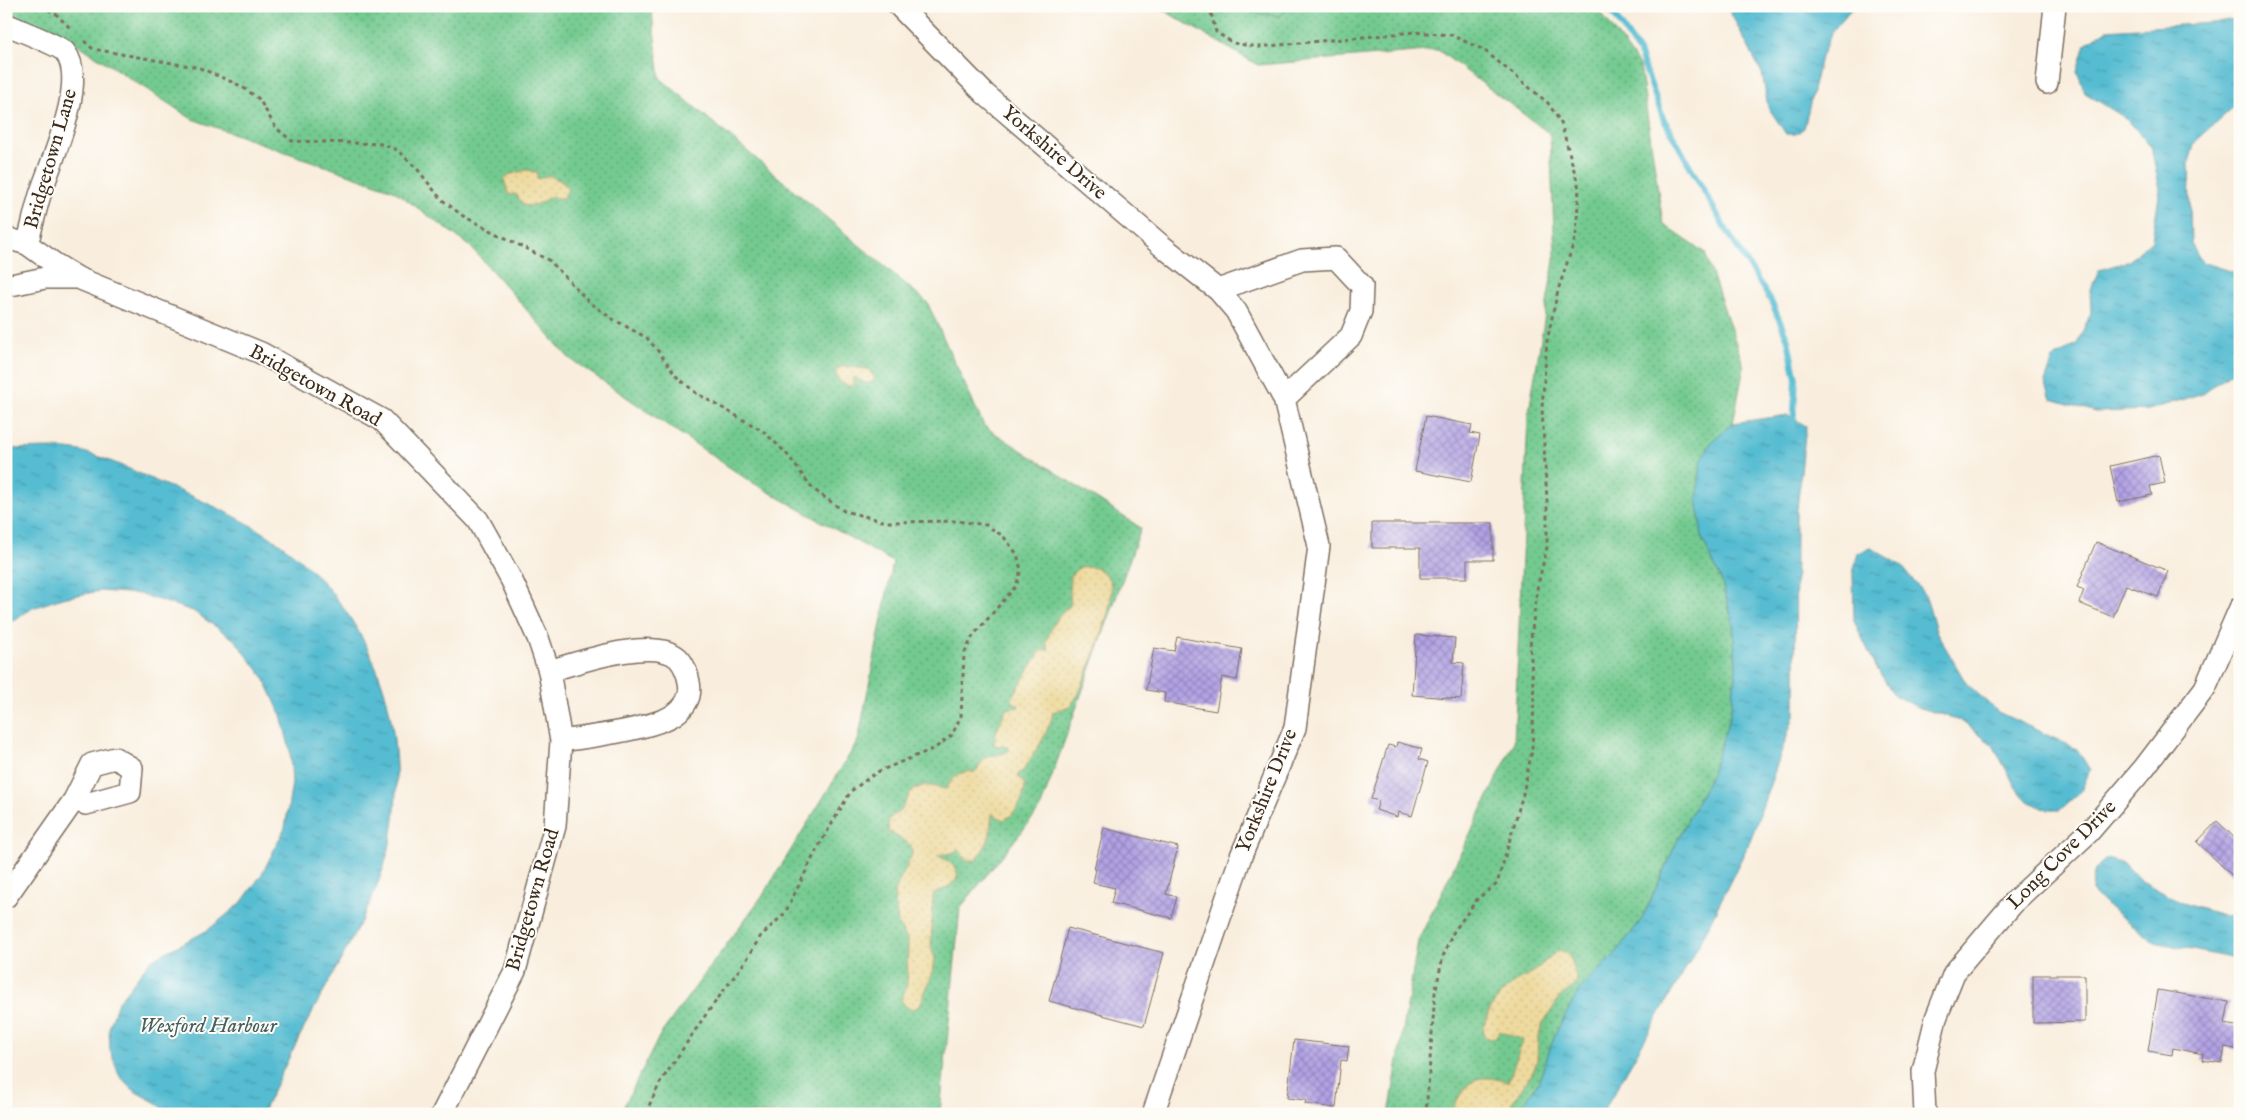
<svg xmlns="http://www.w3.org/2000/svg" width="2246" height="1120" viewBox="0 0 2246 1120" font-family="'IM FELL English',serif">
<defs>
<pattern id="grass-dots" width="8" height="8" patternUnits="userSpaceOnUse" patternTransform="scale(1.25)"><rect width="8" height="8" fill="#73ca90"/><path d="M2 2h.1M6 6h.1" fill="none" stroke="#60a475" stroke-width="1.8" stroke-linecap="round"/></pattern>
<pattern id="wetland-marsh" width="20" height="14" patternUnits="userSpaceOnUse" patternTransform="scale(1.25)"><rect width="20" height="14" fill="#73ca90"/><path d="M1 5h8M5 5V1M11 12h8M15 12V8" fill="none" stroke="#60a475"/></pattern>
<pattern id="sand-dots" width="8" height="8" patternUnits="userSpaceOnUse" patternTransform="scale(1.25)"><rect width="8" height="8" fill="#eeda9e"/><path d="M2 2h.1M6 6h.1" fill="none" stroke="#cdbb88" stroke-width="1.8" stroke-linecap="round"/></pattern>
<pattern id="water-ripples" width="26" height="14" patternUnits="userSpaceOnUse" patternTransform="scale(1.25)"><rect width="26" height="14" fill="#54bcd1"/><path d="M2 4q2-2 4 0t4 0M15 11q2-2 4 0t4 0" fill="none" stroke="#4799a9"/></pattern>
<pattern id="building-cross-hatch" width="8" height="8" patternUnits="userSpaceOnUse" patternTransform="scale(1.25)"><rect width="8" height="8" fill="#b2a2e5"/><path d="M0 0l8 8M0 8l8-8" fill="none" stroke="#9284b9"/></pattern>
</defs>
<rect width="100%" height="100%" fill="#fdfcf7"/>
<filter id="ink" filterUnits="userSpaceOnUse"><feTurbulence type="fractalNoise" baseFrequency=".02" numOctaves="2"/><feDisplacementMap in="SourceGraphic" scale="10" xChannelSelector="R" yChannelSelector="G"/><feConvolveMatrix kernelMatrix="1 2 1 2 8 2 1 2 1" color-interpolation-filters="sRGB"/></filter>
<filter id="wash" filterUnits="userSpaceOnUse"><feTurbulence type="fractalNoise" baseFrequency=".0096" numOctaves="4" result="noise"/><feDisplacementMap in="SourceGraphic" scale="20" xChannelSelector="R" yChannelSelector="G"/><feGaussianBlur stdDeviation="1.12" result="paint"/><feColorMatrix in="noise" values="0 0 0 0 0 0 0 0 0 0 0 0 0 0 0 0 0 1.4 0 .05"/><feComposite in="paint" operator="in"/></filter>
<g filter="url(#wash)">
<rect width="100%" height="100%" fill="#f9eede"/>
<path fill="url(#grass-dots)" stroke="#577a57" d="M6 6H651L660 78 927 302 984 426 1141 528 1040 809 960 908 940 1113 620 1114 660 1035 765 892 858 741 893 562 748 480 569 358 470 246 393 190 192 119 68 38 6 14Z
M1156 6H1243L1253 13 1280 16 1292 6H1596L1640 66 1663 224 1705 253 1744 367 1733 423 1712 441 1702 538 1721 579 1733 623 1736 668 1730 717 1710 777 1680 835 1642 919 1555 1034 1539 1081 1517 1114H1389L1418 941 1514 743 1528 417 1555 255 1550 134 1438 50 1258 65Z"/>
<path fill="url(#wetland-marsh)" stroke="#577a57" d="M1243 6H1292L1280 16 1253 13Z"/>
<path fill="url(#sand-dots)" stroke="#94825e" d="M526 170 537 172V178L539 179 548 175 563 182 568 189 564 197 556 199 552 196C541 202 536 207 523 205L516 194 511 195 508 193 504 179 508 175Z
M844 366 868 369 874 377 873 382 865 383 854 377 852 379 855 384 853 386C843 386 838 382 836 373L837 369Z
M1081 567C1094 566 1108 570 1111 585 1115 610 1088 670 1078 695L1070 706 1053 712C1050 732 1033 754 1023 771L1019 773 1018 776 1025 784C1025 797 1016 815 1004 820L992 814 989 839 977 860H966L958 849 953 853 938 855C941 859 946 859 950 863 971 881 942 888 933 895L931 947 935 959 933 972 920 1005 916 1008 909 1009 901 1001 907 985 908 941 898 923 894 892 912 855 911 845 888 831 889 819 902 809 909 795 915 789 925 785 946 789C954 776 960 770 975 772 980 768 980 761 985 758 993 754 1002 756 1010 750L1008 747 994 745 996 733 1006 709 1018 707 1019 705 1012 701C1012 695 1037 658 1041 650H1049L1046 642C1052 628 1056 614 1070 606 1073 590 1062 577 1081 567Z
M1558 951 1566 952 1571 959 1577 980 1573 987 1560 997 1543 1023 1538 1038 1537 1060 1533 1072 1504 1114H1451C1458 1098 1467 1076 1488 1078 1495 1078 1502 1081 1508 1082L1523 1040 1499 1031 1495 1038 1490 1039 1484 1036C1481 1016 1500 992 1517 981 1523 977 1531 974 1537 969 1544 963 1550 956 1558 951Z"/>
<path fill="url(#water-ripples)" stroke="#487378" d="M1727 6H1854L1833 30 1821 57 1804 128 1796 134H1786L1768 107 1762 73Z
M2240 18V101L2195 142 2189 162 2191 244 2202 262 2240 274V372H2232L2203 393 2149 410 2096 412 2051 399 2045 382 2053 359 2077 343 2091 313 2090 290 2099 270 2129 261 2152 240 2160 189 2151 147 2127 119 2085 93 2077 71 2085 44 2107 30 2212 23Z
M1788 415 1806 426 1796 518 1795 713 1751 839 1700 943 1602 1114H1517L1539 1081 1555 1034 1579 990 1614 955 1642 919 1680 835 1710 777 1730 717 1736 668 1733 623 1721 579 1702 538 1697 498 1701 461 1712 441 1733 423Z
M52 448C63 449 76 449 87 453 114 461 140 474 165 485 218 507 278 533 317 576 344 604 367 641 380 678 400 733 402 811 384 866 370 909 347 948 326 987 303 1028 282 1071 262 1114H166L158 1104 134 1091 119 1075 110 1050 109 1028 118 1002 151 960 208 930 241 903 262 874 285 828 292 783 290 750 281 715 264 678 235 640 193 611 140 594 100 591 62 598 33 608 6 625V449Z
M1871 548 1902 566 1926 597 1936 631 1966 683 1998 712 2077 749 2090 770 2081 791 2060 810H2047L2028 801 2016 788 1993 745 1960 720 1917 707 1894 695 1876 667 1854 621 1853 573 1858 553Z
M2106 859 2125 864 2140 880 2182 903 2223 915 2240 916V960L2154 942 2106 905 2092 891 2094 870Z"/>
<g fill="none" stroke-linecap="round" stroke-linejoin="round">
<path stroke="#54bcd1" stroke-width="6" d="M1608 6 1639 52 1663 118 1722 223 1771 301 1788 340 1796 379 1793 426"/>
</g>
<g id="blocks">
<path fill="url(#building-cross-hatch)" d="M1426 416 1472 425 1470 433 1480 435 1471 482 1415 471Z
M2159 455 2165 483 2150 486 2152 495 2118 502 2110 466Z
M1372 523H1493V560H1467V578H1420V548H1372Z
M2096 542 2168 571 2158 597 2126 585 2113 617 2079 603 2084 590 2077 587Z
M1416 635 1455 638 1453 662 1464 663 1461 699 1412 695Z
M1177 637 1242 649 1237 680 1222 677 1216 711 1164 702 1165 693 1146 690 1154 648 1174 651Z
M1397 742 1422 749 1419 759 1428 762 1412 816 1398 812 1397 817 1376 810 1379 801 1371 799 1388 745 1396 747Z
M2217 821 2240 843V883L2197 842Z
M1104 828 1178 847 1166 894 1177 897 1171 918 1111 903 1115 888 1093 883 1096 869H1094Z
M1068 928 1164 953 1144 1026 1049 1001Z
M2033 975H2085V1022L2033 1023Z
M2158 990 2229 1002 2225 1024 2240 1027V1050L2225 1047 2222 1063 2202 1060 2203 1054 2173 1048 2172 1055 2148 1051Z
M1294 1040 1349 1046 1347 1061 1341 1060 1336 1108 1305 1104 1306 1100 1287 1098Z"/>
</g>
</g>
<g filter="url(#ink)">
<use href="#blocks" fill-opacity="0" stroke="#7e6f61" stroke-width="1"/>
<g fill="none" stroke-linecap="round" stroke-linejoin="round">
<defs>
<path id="street" d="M899 6 985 94 1162 246 1218 290 1236 311 1284 399 1319 546 1295 728 1241 856 1153 1114
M6 24C18 30 59 45 65 52 89 81 50 163 40 195 35 211 32 228 27 244
M2047 83 2055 6
M6 238 27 244 55 264 78 278 261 353 382 420 478 520 512 581 538 638 549 671 561 741 555 826 515 971 442 1114
M6 286 45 278H78
M1218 290 1302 260 1336 258 1362 286 1361 311 1351 336 1284 399
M549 671C577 663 653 636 678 658 684 664 688 675 689 682 692 696 686 706 675 714 654 729 588 737 561 741
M6 897 74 800 92 764 115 758 132 768 130 792 86 804 74 800
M1925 1114 1923 1071 1936 1018 1954 973 2016 900 2089 832 2144 768 2205 688 2240 608"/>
</defs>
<use href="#street" stroke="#7e6f61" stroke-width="24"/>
<path stroke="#7e6f61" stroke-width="3" stroke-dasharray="4 4" stroke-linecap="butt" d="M41 6 56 14 72 30
M1209 6 1216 32 1233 43 1258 47 1415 32 1451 35 1484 50 1548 103 1561 123 1579 188 1576 236 1558 290 1547 341 1542 408 1547 501V547L1537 589 1530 646 1534 698 1532 750 1523 794 1497 884 1478 898 1453 933 1443 956 1435 993 1426 1114
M84 41 93 49 200 68 241 86 259 99 276 128 292 141 383 144 397 150 418 170 441 199 463 216 550 261 590 303 611 318 647 338 658 351 676 376 696 393 763 431 786 453 813 489 844 511 887 522 957 521 986 525 1003 536 1017 554 1021 570 1016 586 973 636 964 654 961 716 952 735 935 748 877 772 851 791 817 849 785 913 760 937 747 959 702 1020 660 1083 645 1114"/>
<use href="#street" stroke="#fff" stroke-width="21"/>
</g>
</g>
<g text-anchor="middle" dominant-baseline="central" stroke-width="4" stroke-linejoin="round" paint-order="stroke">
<g font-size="20" fill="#3b2a1e" stroke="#fdfcf7">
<text transform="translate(1054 153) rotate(41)">Yorkshire Drive</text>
<text transform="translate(51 159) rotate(-74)">Bridgetown Lane</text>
<text transform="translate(315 386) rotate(29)">Bridgetown Road</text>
<text transform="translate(1267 791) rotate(-68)">Yorkshire Drive</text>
<text transform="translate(2062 855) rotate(-45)">Long Cove Drive</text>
<text transform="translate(533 900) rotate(-74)">Bridgetown Road</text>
</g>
<g font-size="21" font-style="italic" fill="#445d5d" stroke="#fdfcf7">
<text x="208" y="1026">Wexford Harbour</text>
</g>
</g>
<rect width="2246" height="1120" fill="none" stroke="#fdfcf7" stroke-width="25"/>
</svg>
